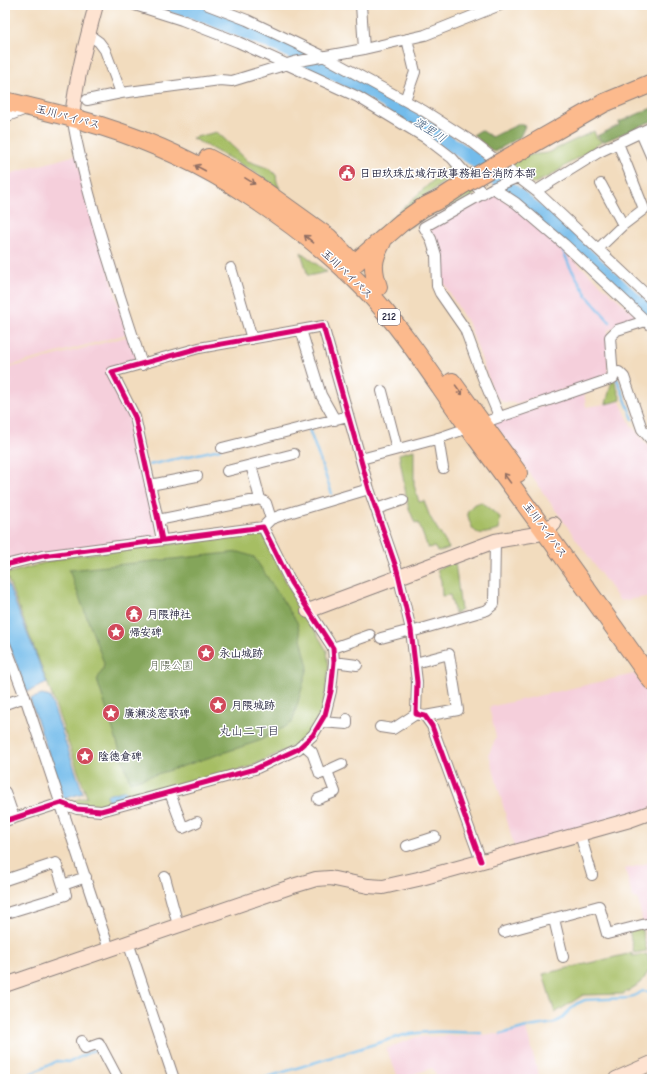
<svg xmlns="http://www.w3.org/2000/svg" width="657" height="1084" viewBox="0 0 657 1084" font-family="'Comic Neue','Klee One',sans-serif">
<rect width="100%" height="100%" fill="#fff"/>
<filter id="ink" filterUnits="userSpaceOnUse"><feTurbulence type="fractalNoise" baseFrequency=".025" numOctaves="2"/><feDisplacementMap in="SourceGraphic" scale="8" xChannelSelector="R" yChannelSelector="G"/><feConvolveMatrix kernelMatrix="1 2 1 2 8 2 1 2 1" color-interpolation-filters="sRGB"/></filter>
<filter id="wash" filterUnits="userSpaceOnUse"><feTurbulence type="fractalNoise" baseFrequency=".012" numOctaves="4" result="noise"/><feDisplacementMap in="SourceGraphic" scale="16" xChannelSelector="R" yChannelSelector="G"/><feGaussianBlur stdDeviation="0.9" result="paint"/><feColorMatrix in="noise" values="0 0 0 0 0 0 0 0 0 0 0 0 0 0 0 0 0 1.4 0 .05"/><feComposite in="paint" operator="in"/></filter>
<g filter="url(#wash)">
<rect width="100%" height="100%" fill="#f2dcbe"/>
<path fill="#f5cfdb" d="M76 155 127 334 5 367V175Z
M494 193 514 207 640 319 608 330V374L577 386 517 403 503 402 494 394 470 327 440 277 430 228Z
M129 336 138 361 110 370 133 417 159 537 5 561V369Z
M584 391 586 407 620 402 631 425 652 451V596L620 601 493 422Z
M634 674 652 698V752L649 753 652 767V808L515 850 489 754 496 737 489 707Z
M652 862V969L638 899 633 898 625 869Z
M526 1029 540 1079H439L432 1068 399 1079 386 1049 416 1037 503 1034Z"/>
<path fill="#a6be64" stroke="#647050" d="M594 131 596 137 602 142 550 176 533 184 508 164 521 156 547 153Z
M217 132 248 161 270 169 276 175 277 182 280 189 251 170 192 138Z
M448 167 458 172 374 234Z
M472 185 476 192 473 196 435 213 409 227Z
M301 252 327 272 308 276Z
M614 379 621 400 606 404 612 380Z
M414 450V485L419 502 424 501 430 517 449 548 438 552 434 547 428 548 418 522 415 523 408 506 399 454Z
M481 502 500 517 499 530C476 536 473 536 467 512L473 505Z
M263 533 287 584 327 651 329 667 323 709 315 725 302 742 250 767 101 809 67 802 87 797 49 687 6 574 64 557Z
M455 562 461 610 455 614 450 595 442 596 441 581 437 569Z
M641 927 647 951 634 953 629 930Z
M632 953V956L647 954 650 969 641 983 623 994 583 995 555 1013 543 974Z"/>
<path fill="#84a55a" stroke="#53644a" d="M652 108V121L603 142 597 136 619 125V122Z
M519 124 525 126 520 137 494 152 473 135 481 130 492 137Z
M239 552 254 557 297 622 308 667 292 723 259 741 171 770 130 782 97 680 103 669 104 663 69 570Z"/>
<path fill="#73bceb" stroke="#4a6f93" d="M5 577 47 683 27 692 5 634Z
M42 695 50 697 83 793 64 799 30 699Z
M126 790 129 802 109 808 107 795Z"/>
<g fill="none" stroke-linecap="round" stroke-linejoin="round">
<path stroke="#73bceb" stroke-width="2.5" d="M563 250 569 265 587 296 610 322
M617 379 633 419
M309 429 332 494
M149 465 220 449
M529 1027 554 1023 561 1019 576 1004 585 1000 629 998 643 991 652 992
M501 1034 527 1027
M30 1076 41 1079
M24 1077 57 1061 70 1062 98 1048
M17 1079 25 1077
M261 1079 404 1035C430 1030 455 1032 481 1033"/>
<path stroke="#73bceb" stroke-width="15" d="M171 5 201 14 285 48 373 93 474 159 563 234 652 316"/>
</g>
</g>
<g filter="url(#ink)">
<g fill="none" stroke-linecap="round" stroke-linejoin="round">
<defs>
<path id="street" d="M135 5 182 20 238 42 358 97 426 138 452 158 483 194
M208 5 247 20 325 57 424 111 471 141 536 191 652 300
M361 5 364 49
M88 34 99 42 105 50 121 93 220 80 232 81 294 62 364 49 425 35 500 5
M87 100 121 93
M405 100 415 72 407 39
M5 117 21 111 26 106
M72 117C87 202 116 283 142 365
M641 133 652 158
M601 184 623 225
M493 188 516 203 564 244 650 325
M536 191 599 152 652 127
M599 248 623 225 644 209 618 143
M231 268 252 339
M301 330 321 395 335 420
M613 374 619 372 624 377 642 429 652 441
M382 391 397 449
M499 416 483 378 465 329 440 293 437 286 436 255 431 239 424 227 493 188 518 177
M438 438 443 468
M222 448 348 416
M361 459 436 439 613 378 610 337 617 330 652 319
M227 471 251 465
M150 485 197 476
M260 499 266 503 271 519
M376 509 403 500
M158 520 260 499 251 465 294 454
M263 527 271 519 282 515 369 489
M162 540 158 520 135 417 112 372 199 348 323 326 369 489 397 570 411 630 417 682 416 714 425 716 432 726 481 861
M5 565 42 556 263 527 291 583 333 648 334 662 331 691 325 715 313 735 298 749 255 769 101 811 77 809 61 803 5 821
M411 632 487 610 494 604 495 541
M381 638 411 630
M5 644 25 697 109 949
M333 648 370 635
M334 662 357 665
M415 663 449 654 458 710 425 716
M5 704 25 697
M321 722 347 724V719
M380 727 393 729 416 714
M303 744 312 752 320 774 342 764
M5 792 14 818
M170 793 183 828 197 822
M318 799 335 792 327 771
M580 834 592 875
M407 846 435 837
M165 877 178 925
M5 880 56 863 66 895 10 912
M63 885 86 877
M554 919 563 957
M504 932 599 906 607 934 646 924
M128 942 174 1079
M82 1041 85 1048 99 1043 118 1079"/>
<path id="secondary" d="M72 117C76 80 86 42 96 5
M308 611 495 541 537 534 545 530 554 524
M5 985 293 886 316 879 330 878 368 886 383 887 418 879 630 820 652 812
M616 1079 652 1063"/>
<path id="highway" d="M5 101C37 109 70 116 101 126 152 142 203 165 248 195 290 222 332 255 367 291 408 335 439 387 475 436 535 517 594 599 652 681
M208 158 233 171 264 191 328 237 354 264
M506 159 604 103 652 83
M346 271 401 223 422 208 442 198 465 183
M378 287C372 268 372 260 382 242
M452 382 518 473"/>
</defs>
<use href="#street" stroke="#8a7f7c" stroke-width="12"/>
<use href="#secondary" stroke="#8a7f7c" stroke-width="16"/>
<use href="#highway" stroke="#8a7f7c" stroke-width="20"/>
<use href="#street" stroke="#fff" stroke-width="10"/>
<use href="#secondary" stroke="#fee3d1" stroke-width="14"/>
<use href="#highway" stroke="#fcba8d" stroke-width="18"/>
<defs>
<path id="highway-bridge" d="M465 183 506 159"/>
</defs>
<use href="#highway-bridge" stroke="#8a7f7c" stroke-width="20" stroke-linecap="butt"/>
<use href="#highway-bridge" stroke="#fcba8d" stroke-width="18"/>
<defs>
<path id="cycleway" d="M162 540 158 520 135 417 112 372 199 348 323 326 369 489 397 570 411 630 417 682 416 714 425 716 432 726 481 861
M5 565 42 556 263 527 291 583 333 648 334 662 331 691 325 715 313 735 298 749 255 769 101 811 77 809 61 803 5 821"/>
</defs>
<use href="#cycleway" stroke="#fff" stroke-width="8"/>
<use href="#cycleway" stroke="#d6006c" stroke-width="5"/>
</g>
<defs><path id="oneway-shaft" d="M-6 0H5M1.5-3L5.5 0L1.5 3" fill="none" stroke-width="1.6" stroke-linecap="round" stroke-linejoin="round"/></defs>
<g stroke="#8f6e64">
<use href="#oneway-shaft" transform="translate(200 168) rotate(-152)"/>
<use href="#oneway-shaft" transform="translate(250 181) rotate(32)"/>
<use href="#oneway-shaft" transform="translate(309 239) rotate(-140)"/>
<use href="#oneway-shaft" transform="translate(459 390) rotate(54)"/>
<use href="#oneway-shaft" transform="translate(507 478) rotate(-126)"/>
</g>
</g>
<defs>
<symbol id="civic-disc" viewBox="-11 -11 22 22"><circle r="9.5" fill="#d1495b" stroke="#fff"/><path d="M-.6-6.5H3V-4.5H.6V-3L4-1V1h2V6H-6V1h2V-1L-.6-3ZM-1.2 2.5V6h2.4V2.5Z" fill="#fff"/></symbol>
<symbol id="temple-disc" viewBox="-11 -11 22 22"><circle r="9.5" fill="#d1495b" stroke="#fff"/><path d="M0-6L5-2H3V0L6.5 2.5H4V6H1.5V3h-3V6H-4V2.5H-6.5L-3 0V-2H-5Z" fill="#fff"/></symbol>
<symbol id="sight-disc" viewBox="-11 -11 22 22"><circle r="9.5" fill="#d1495b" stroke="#fff"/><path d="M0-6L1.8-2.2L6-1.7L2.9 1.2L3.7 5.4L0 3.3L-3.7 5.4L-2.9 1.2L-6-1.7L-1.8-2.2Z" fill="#fff"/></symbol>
</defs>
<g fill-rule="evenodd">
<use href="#civic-disc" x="337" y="163" width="20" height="20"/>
<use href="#temple-disc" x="124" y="604" width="20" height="20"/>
<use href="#sight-disc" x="106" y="622" width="20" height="20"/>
<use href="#sight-disc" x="196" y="643" width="20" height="20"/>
<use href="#sight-disc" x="208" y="695" width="20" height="20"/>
<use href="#sight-disc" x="101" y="703" width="20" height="20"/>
<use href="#sight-disc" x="75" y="746" width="20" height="20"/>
</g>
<g text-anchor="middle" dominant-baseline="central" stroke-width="3" stroke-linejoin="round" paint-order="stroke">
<rect fill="#fff" stroke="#646476" stroke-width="1" x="378" y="309" width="22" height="16" rx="3"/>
<g font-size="10" font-weight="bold" fill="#22223b">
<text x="389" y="317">212</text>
</g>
<g font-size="11" fill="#22223b" stroke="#fff">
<text transform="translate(68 117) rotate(15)">玉川バイパス</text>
<text transform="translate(347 274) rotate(44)">玉川バイパス</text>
<text transform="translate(545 530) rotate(54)">玉川バイパス</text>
</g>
<g font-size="11" font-weight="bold" fill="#22223b" stroke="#fff" text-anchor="start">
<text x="360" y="173">日田玖珠広域行政事務組合消防本部</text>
<text x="147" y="614">月隈神社</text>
<text x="129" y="632">帰安碑</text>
<text x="219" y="653">永山城跡</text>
<text x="231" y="705">月隈城跡</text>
<text x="124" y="713">廣瀬淡窓歌碑</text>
<text x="98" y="756">陰徳倉碑</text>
</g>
<g font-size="11" fill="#57604b" stroke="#fff">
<text x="171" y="665">月隈公園</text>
</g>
<g font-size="12" font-style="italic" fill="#426081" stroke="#fff">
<text transform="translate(430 130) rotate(33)">渡里川</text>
</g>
<g font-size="12" fill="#22223b" stroke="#fff">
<text x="249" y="731">丸山二丁目</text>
</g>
</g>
<rect width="657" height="1084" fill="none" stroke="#fff" stroke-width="20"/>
</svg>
